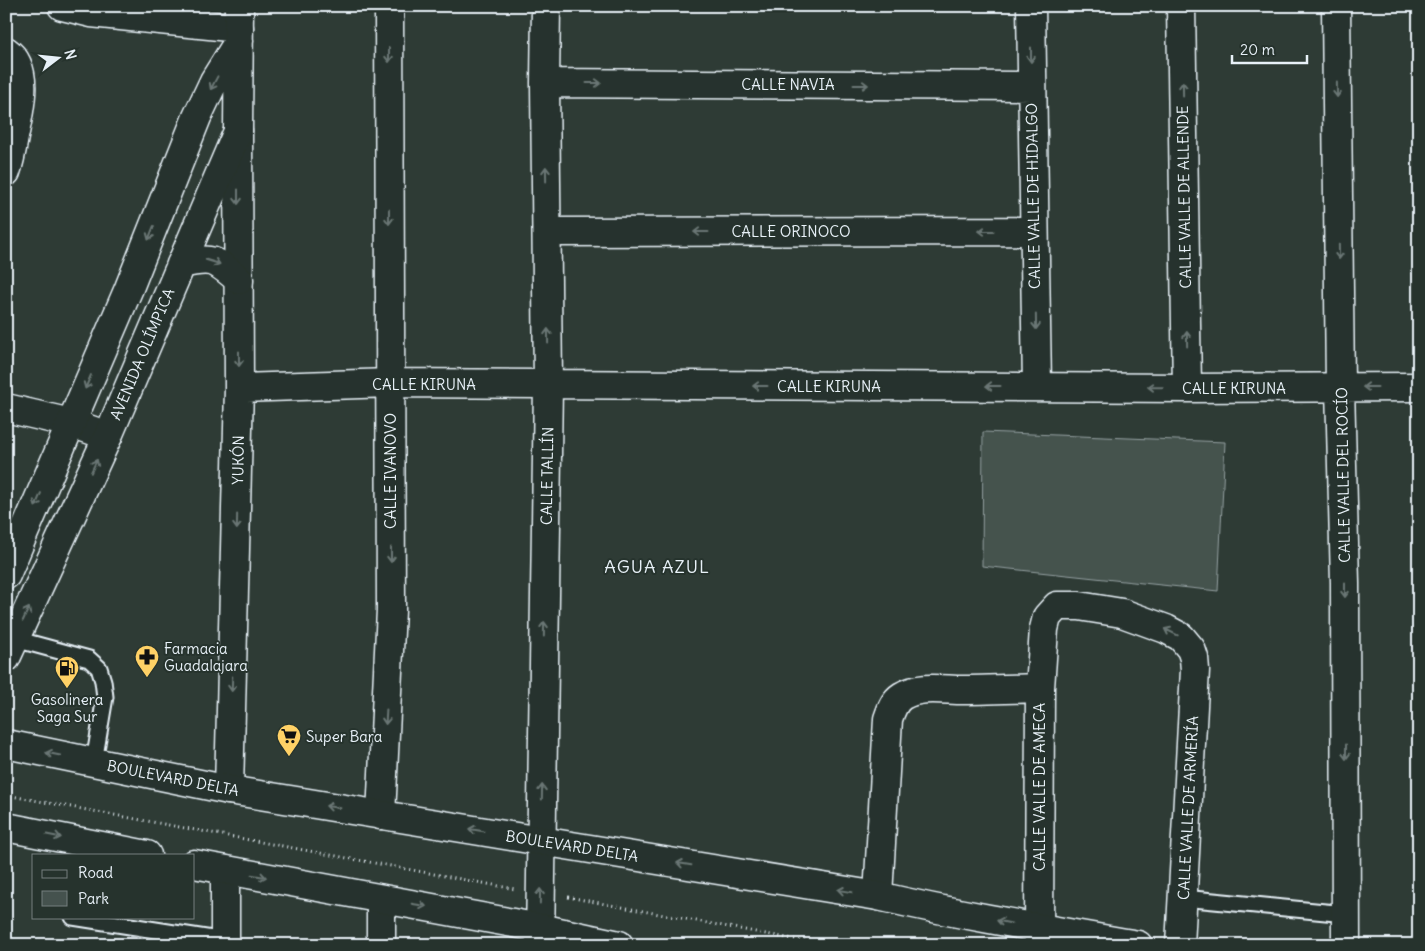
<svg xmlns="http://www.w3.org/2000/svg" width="1425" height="951" viewBox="0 0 1425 951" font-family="Delius,sans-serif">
<rect width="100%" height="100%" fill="#2e3b35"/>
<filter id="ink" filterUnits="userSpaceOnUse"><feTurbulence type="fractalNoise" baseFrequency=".02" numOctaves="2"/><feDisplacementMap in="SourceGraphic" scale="10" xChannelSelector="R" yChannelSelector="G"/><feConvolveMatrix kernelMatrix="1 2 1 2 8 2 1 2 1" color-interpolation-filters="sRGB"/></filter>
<g filter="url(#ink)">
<path fill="#45524e" stroke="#96a2a3" d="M983 432 1225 442 1218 591 982 566Z"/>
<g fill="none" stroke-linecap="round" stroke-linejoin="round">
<defs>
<path id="lane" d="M15 639 89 659 99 668 103 681 105 697 94 762
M1183 898 1346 914
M73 917 225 941"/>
<path id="street" d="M62 6 91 13 239 28
M1031 6 1037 386
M1181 6 1187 388
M1336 6 1340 387 1345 583 1346 945
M6 51C31 68 19 112 14 137 12 149 10 161 6 172
M545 83 1031 86
M547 232 1034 231
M239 388 390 383 1187 388 1419 387
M6 408 71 423 108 436
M229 790 239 388 238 131
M381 815 391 610 389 6
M225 870V945
M878 896 888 719C891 710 894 701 902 696 920 685 943 690 963 690 988 690 1014 689 1040 688
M381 945V899
M540 945 548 385 545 83 546 6
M1039 945 1040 688 1044 629 1047 617 1057 606H1079L1122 613 1166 629 1181 637 1191 649 1194 658 1195 670 1180 945"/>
<path id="secondary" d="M181 264C212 257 215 259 239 280
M6 575 129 288 197 117 214 81 239 41
M6 658 108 436 238 131 239 6"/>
<path id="primary" d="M6 744 229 790 878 896C964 916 1051 930 1138 945
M6 827 147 855
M194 864 540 928 619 945"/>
</defs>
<use href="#lane" stroke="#e8f1f8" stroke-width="19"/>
<use href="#street" stroke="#e8f1f8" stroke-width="31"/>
<use href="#secondary" stroke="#e8f1f8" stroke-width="31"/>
<use href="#primary" stroke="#e8f1f8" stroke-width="31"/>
<path stroke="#e8f1f8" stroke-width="3" stroke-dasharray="1 4" stroke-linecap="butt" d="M6 795 515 889
M568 897 825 945"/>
<use href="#lane" stroke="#26332d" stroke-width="15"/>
<use href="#street" stroke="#26332d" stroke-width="28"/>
<use href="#secondary" stroke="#26332d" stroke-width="28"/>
<use href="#primary" stroke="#26332d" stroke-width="28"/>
</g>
<defs><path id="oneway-shaft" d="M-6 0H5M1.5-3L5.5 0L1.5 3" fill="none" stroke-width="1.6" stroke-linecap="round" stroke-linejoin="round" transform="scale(1.25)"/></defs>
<g stroke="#6a7674">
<use href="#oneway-shaft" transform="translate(389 55) rotate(90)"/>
<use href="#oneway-shaft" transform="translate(1031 55) rotate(90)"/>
<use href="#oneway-shaft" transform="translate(214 83) rotate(118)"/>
<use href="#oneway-shaft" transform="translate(594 83)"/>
<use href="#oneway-shaft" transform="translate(861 85)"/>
<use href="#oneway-shaft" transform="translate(1183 89) rotate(-91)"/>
<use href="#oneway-shaft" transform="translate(1337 90) rotate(89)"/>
<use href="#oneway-shaft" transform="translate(546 174) rotate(-91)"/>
<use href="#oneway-shaft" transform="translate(238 197) rotate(90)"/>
<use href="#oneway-shaft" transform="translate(389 217) rotate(90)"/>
<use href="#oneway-shaft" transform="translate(986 231) rotate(180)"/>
<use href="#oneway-shaft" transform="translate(701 232) rotate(180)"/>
<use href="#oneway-shaft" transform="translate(151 233) rotate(112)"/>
<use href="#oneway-shaft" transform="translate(1339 252) rotate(89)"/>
<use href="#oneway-shaft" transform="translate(213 262) rotate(17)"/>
<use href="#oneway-shaft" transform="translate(1036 322) rotate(89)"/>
<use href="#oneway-shaft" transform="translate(548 336) rotate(-91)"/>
<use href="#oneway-shaft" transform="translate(1187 339) rotate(-91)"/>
<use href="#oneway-shaft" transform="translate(239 359) rotate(90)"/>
<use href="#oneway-shaft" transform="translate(88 382) rotate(113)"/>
<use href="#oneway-shaft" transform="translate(760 386) rotate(-180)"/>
<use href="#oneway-shaft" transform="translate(993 386) rotate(-180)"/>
<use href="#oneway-shaft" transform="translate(1155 387) rotate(-179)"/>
<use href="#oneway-shaft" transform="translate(1370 387) rotate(180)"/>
<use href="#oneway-shaft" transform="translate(94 466) rotate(-65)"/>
<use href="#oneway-shaft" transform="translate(38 500) rotate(113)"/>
<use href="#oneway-shaft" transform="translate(237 522) rotate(91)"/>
<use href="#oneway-shaft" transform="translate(391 555) rotate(90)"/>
<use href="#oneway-shaft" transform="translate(1345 590) rotate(90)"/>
<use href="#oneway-shaft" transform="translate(26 614) rotate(-65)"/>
<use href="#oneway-shaft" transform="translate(544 629) rotate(-89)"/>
<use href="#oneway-shaft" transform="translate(1171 632) rotate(-154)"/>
<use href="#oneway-shaft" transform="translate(232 684) rotate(92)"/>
<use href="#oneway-shaft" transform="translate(386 717) rotate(93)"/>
<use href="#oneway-shaft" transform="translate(1346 752) rotate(90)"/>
<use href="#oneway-shaft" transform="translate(53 754) rotate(-168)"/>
<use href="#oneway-shaft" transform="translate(542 792) rotate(-89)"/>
<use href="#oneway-shaft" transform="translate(333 807) rotate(-171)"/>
<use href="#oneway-shaft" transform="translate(476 830) rotate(-171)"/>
<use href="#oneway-shaft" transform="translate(54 836) rotate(11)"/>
<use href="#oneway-shaft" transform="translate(684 864) rotate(-171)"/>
<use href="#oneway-shaft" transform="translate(259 876) rotate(10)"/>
<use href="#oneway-shaft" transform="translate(845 891) rotate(-171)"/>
<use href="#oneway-shaft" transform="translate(540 896) rotate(-89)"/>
<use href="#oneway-shaft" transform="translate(419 905) rotate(10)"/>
<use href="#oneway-shaft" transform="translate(1004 922) rotate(-169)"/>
</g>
</g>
<defs>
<symbol id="pharmacy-pin" viewBox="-11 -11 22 30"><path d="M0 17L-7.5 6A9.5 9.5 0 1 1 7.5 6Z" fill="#ffd166" stroke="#26332d"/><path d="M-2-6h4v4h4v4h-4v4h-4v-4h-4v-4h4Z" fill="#111"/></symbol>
<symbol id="fuel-pin" viewBox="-11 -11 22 30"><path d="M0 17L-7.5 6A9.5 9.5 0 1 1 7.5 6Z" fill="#ffd166" stroke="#26332d"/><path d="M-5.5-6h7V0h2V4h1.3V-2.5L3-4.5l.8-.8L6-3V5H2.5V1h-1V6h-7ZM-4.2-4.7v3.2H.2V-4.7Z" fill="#111"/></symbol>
<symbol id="supermarket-pin" viewBox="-11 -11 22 30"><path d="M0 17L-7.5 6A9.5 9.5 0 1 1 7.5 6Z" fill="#ffd166" stroke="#26332d"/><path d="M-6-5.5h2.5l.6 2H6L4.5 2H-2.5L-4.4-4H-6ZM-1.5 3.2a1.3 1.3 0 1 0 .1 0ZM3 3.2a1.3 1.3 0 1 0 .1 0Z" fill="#111"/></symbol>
</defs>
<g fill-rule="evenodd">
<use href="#pharmacy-pin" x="133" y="643" width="28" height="38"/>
<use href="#fuel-pin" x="53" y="654" width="28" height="38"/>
<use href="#supermarket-pin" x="275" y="722" width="28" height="38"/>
</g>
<g text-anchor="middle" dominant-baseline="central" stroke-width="4" stroke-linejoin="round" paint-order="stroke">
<g font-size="15" fill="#e8f1f8" stroke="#26332d">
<text x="788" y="84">CALLE NAVIA</text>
<text transform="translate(1033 196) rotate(-91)">CALLE VALLE DE HIDALGO</text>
<text transform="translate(1184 197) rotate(-91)">CALLE VALLE DE ALLENDE</text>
<text x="791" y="231">CALLE ORINOCO</text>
<text transform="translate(142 354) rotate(-67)">AVENIDA OLÍMPICA</text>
<text x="424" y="384">CALLE KIRUNA</text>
<text x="829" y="386">CALLE KIRUNA</text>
<text x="1234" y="388">CALLE KIRUNA</text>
<text transform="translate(238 460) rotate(-89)">YUKÓN</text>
<text transform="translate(390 471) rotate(-90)">CALLE IVANOVO</text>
<text transform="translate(1343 475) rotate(-91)">CALLE VALLE DEL ROCÍO</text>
<text transform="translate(547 476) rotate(-89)">CALLE TALLÍN</text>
<text transform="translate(173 778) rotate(11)">BOULEVARD DELTA</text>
<text transform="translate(1039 787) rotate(-90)">CALLE VALLE DE AMECA</text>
<text transform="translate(1188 808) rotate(-87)">CALLE VALLE DE ARMERÍA</text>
<text transform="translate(572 846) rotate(9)">BOULEVARD DELTA</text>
</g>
<g font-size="15" fill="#e8f1f8" stroke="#26332d" text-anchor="start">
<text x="164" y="648">Farmacia<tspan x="164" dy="17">Guadalajara</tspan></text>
<text x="67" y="699" text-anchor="middle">Gasolinera<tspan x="67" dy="17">Saga Sur</tspan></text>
<text x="306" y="736">Super Bara</text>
</g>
<g font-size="18" letter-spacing="1" fill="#e8f1f8" stroke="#26332d">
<text x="657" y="566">AGUA AZUL</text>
</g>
</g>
<rect width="1425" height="951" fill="none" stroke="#26332d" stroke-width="25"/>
<rect x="12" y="12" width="1400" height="926" fill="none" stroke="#e8f1f8" stroke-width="2" filter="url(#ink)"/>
<rect x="32" y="854" width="162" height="65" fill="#26332d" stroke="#747f7e"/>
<rect x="42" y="870" width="25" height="8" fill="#26332d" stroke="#747f7e"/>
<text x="78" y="878" font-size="15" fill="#e8f1f8">Road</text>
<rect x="42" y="891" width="25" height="15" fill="#45524e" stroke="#747f7e"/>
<text x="78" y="904" font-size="15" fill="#e8f1f8">Park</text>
<g transform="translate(58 58) rotate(74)" stroke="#26332d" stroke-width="4" paint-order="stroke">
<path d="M0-4L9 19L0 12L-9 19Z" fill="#e8f1f8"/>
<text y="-8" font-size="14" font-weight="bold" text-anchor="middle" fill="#e8f1f8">N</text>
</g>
<path d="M1232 55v8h75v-8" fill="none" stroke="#e8f1f8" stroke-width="2.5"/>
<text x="1240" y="55" font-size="15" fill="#e8f1f8" stroke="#26332d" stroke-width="4" paint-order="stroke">20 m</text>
</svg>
